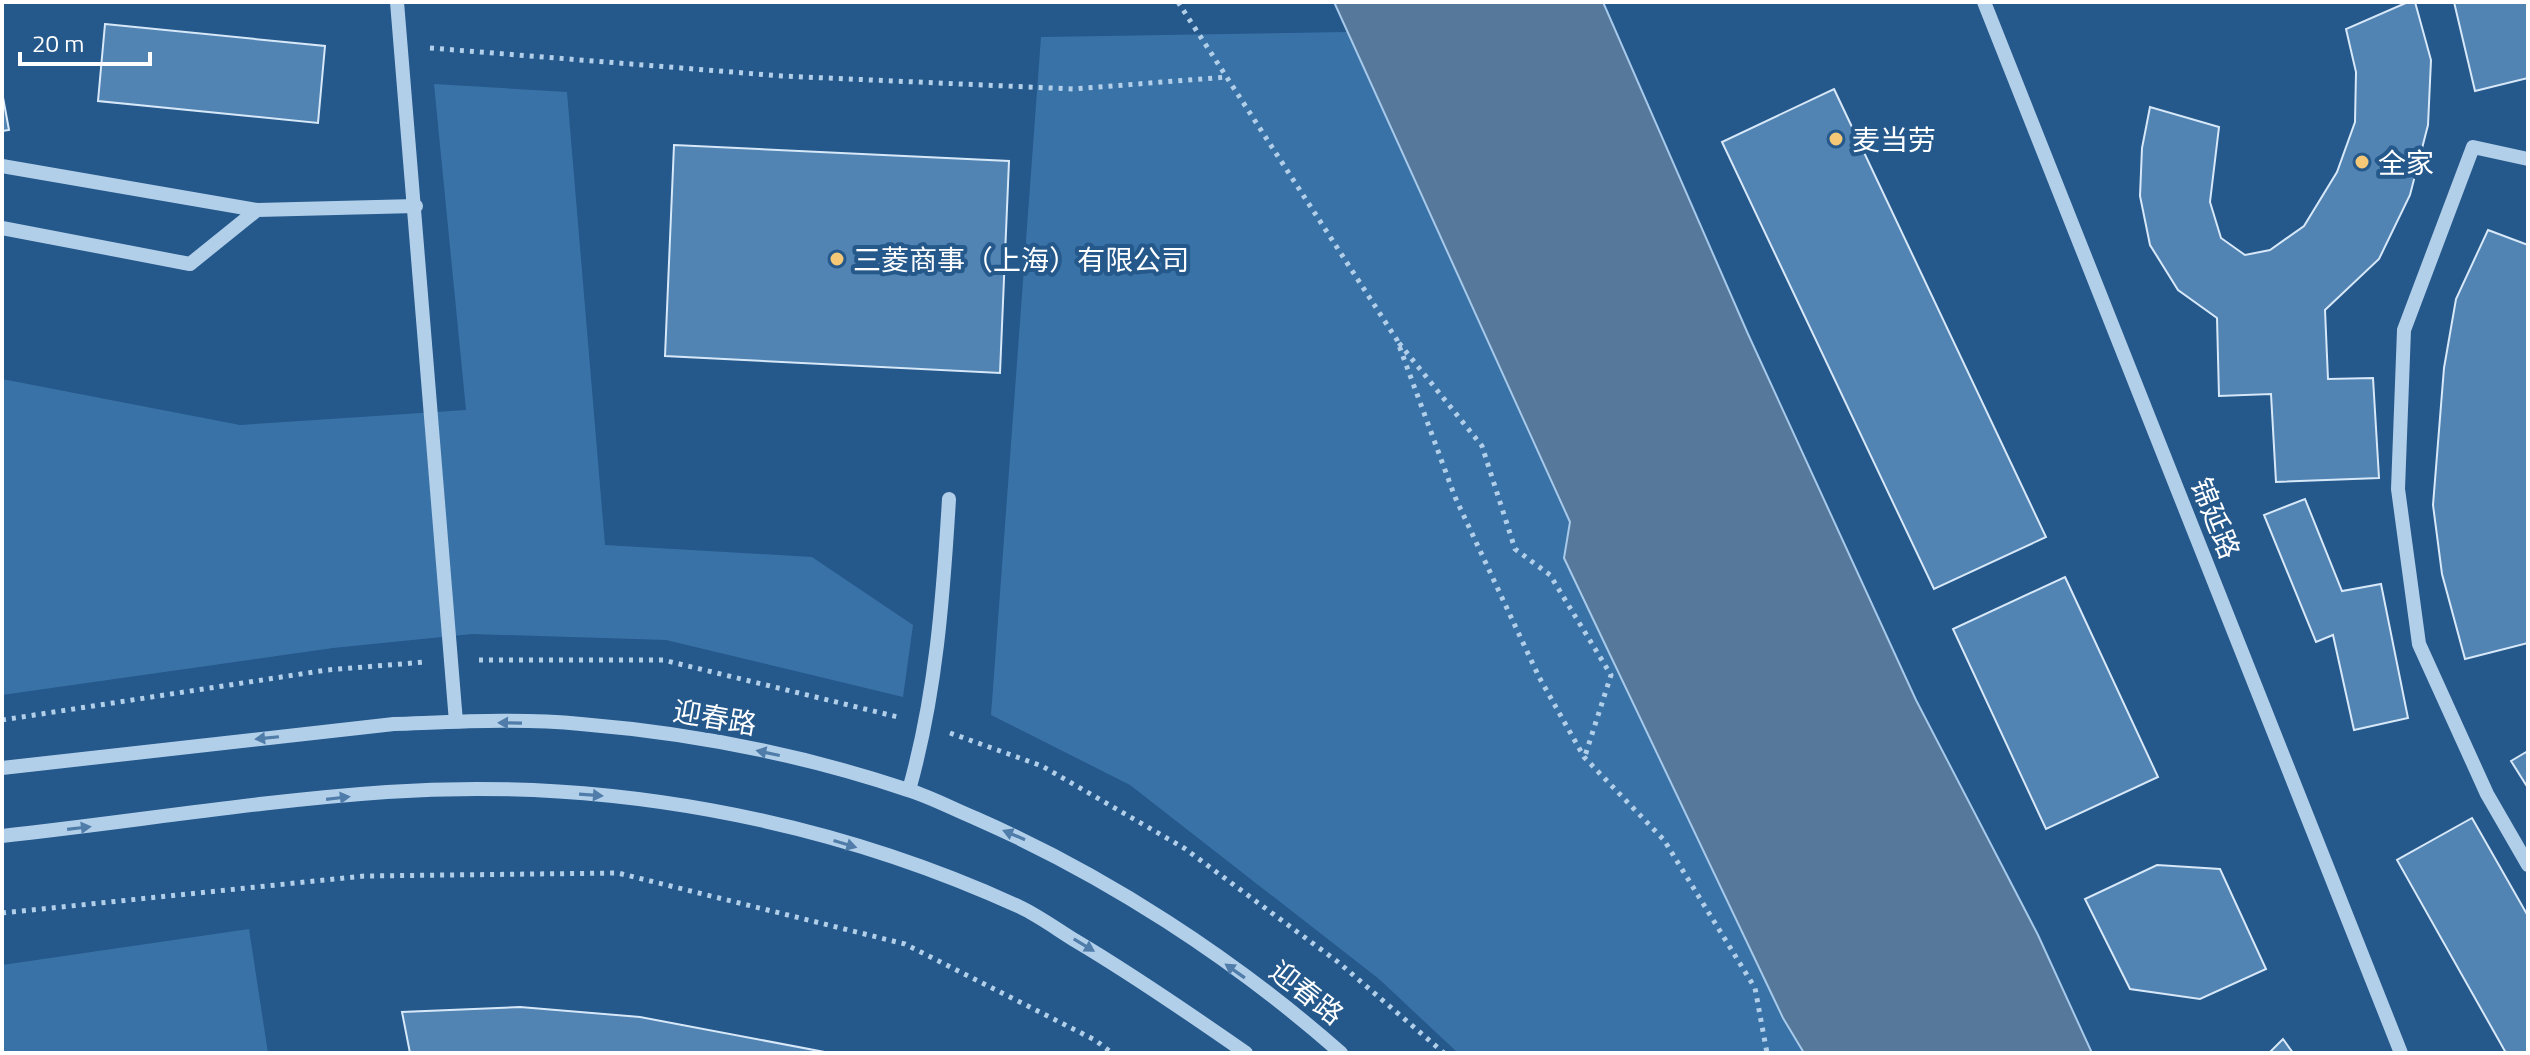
<svg xmlns="http://www.w3.org/2000/svg" width="2530" height="1055" viewBox="0 0 2530 1055" font-family="'Titillium Web','Noto Sans SC',sans-serif">
<rect width="100%" height="100%" fill="#25588b"/>
<path fill="#3972a7" d="M1347 32 1570 522 1564 558 1783 1018 1804 1053H1458L1379 979 1130 785 991 715 1041 37Z
M434 84 567 92 605 545 812 557 913 625 903 697 666 640 472 634 333 648 2 695V379L240 425 466 410Z
M249 929 268 1053H2V965Z"/>
<path fill="#55789b" stroke="#a7caeb" stroke-width="2" d="M1334 2H1603L1748 334 1916 700 2038 935 2092 1053H1804L1783 1018 1564 558 1570 522Z"/>
<path fill="#5183b3" stroke="#d7e8f8" stroke-width="2" d="M2408 2H2415L2431 60 2428 125 2410 195 2379 259 2325 310 2328 379 2373 378 2379 478 2276 482 2271 394 2219 396 2217 318 2178 290 2150 245 2140 196 2142 148 2150 107 2219 127 2210 202 2221 238 2245 255 2270 250 2304 226 2337 172 2355 122 2356 72 2346 29Z
M2454 2H2528V78L2475 91Z
M105 24 325 46 318 123 98 101Z
M1834 89 2046 537 1934 589 1722 142Z
M2 92 9 130 2 131Z
M674 145 1009 161 1000 373 665 356Z
M2488 230 2528 245V643L2465 659 2442 574 2433 505 2444 368 2456 299Z
M2305 499 2342 591 2381 584 2408 718 2354 730 2333 635 2316 642 2264 515Z
M2065 577 2158 777 2046 829 1953 629Z
M2528 751V788L2511 761Z
M2472 818 2528 916V1053H2506L2397 860Z
M2157 865 2220 869 2266 969 2200 999 2130 989 2085 899Z
M520 1007 640 1017 830 1053H410L402 1012Z
M2283 1039 2293 1053H2269Z"/>
<g fill="none" stroke-linecap="round" stroke-linejoin="round">
<path stroke="#b2cfea" stroke-width="5" stroke-dasharray="4 6" stroke-linecap="butt" d="M1178 2 1397 340 1455 497 1539 677 1584 757 1664 840 1755 988 1767 1053
M430 48 782 76 1073 89 1227 77
M1399 343 1482 446 1515 549 1550 575 1611 675 1585 756
M479 660H663L898 717
M2 720 327 670 425 662
M950 733 1042 766 1184 848 1338 962 1444 1053
M2 913 364 876 618 873 905 944 1095 1040 1112 1053"/>
<path stroke="#b2cfea" stroke-width="14" d="M397 2 456 722
M1984 2 2401 1053
M2528 159 2473 147 2404 330 2398 489 2419 644 2487 794 2528 865
M2 166 257 210 416 206
M2 228 190 264 257 210
M2 768 394 724C455 722 520 718 581 724 691 733 804 755 908 790 931 797 953 809 975 818 1107 876 1233 958 1341 1053
M909 790C936 694 943 599 949 499
M2 836C130 822 258 801 387 792 602 777 824 817 1020 907 1039 916 1058 930 1076 941 1135 976 1190 1014 1246 1053"/>
</g>
<defs><path id="oneway-solid" d="M-6-.8H1V-3.2L6.5 0L1 3.2V.8H-6Z" transform="scale(2)"/></defs>
<g fill="#4f7ca8">
<use href="#oneway-solid" transform="translate(510 723) rotate(-179)"/>
<use href="#oneway-solid" transform="translate(267 738) rotate(174)"/>
<use href="#oneway-solid" transform="translate(768 753) rotate(-168)"/>
<use href="#oneway-solid" transform="translate(591 795) rotate(4)"/>
<use href="#oneway-solid" transform="translate(338 798) rotate(-7)"/>
<use href="#oneway-solid" transform="translate(79 828) rotate(-7)"/>
<use href="#oneway-solid" transform="translate(1014 835) rotate(-157)"/>
<use href="#oneway-solid" transform="translate(845 844) rotate(17)"/>
<use href="#oneway-solid" transform="translate(1084 945) rotate(31)"/>
<use href="#oneway-solid" transform="translate(1235 971) rotate(-145)"/>
</g>
<g fill="#f4c876" stroke="#25588b" stroke-width="3">
<circle cx="1836" cy="139" r="8"/>
<circle cx="2362" cy="162" r="8"/>
<circle cx="837" cy="259" r="8"/>
</g>
<g text-anchor="middle" dominant-baseline="central" stroke-width="8" stroke-linejoin="round" paint-order="stroke">
<g font-size="28" fill="#fff" stroke="#25588b" text-anchor="start">
<text x="1852" y="139">麦当劳</text>
<text x="2378" y="162">全家</text>
<text x="853" y="259">三菱商事（上海）有限公司</text>
</g>
<g font-size="28" fill="#fff" stroke="#25588b">
<text transform="translate(2216 518) rotate(68)">锦延路</text>
<text transform="translate(715 717) rotate(10)">迎春路</text>
<text transform="translate(1307 992) rotate(38)">迎春路</text>
</g>
</g>
<rect width="2530" height="1055" fill="none" stroke="#ffffff" stroke-width="8"/>
<path d="M20 52v12h130v-12" fill="none" stroke="#ffffff" stroke-width="4"/>
<text x="32" y="52" font-size="24" fill="#ffffff" stroke="#25588b" stroke-width="6" paint-order="stroke">20 m</text>
</svg>
